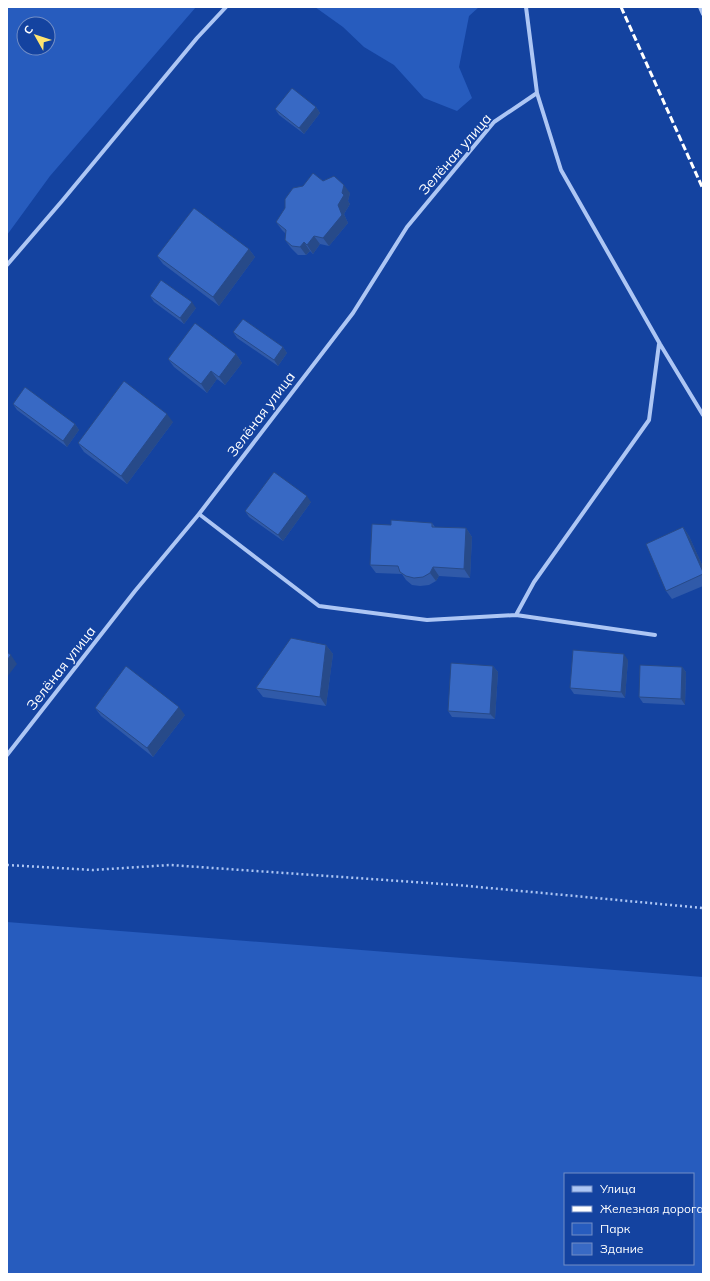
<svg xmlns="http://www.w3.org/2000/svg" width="710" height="1281" viewBox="0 0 710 1281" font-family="Mulish,sans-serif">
<rect width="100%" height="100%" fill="#1443a0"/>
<path fill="#275cbe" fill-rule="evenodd" d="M7 7H196L50 176 7 235ZM24 24H48V48H24Z
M315 7H479L469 16 459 67 472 98 457 111 424 98 394 65 364 47 343 27Z
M7 922 703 977V1274H7ZM565 1174H693V1264H565Z"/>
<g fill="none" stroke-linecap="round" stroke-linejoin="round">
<path stroke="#adc6f4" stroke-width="2.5" stroke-dasharray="2 3" stroke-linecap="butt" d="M7 865 93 870 170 865 457 885 703 908"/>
<path stroke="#adc6f4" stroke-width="4" d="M526 7 537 93 561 170 660 344 703 415
M700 7 703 14
M7 265 62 201 197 38 226 7
M199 514 319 606 427 620 516 615 655 635
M516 615 534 582 649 420 659 344
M7 755 135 591 199 514 353 313 407 227 494 122 537 93"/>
<path stroke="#fff" stroke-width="3" stroke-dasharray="7 3" stroke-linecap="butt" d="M621 7 703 189"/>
</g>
<path fill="#305aa9" d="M316 107 320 113 304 134 279 115 275 109Z
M323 181 350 193 348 201 350 204 344 214 348 223 329 246 320 244 313 254 310 251 306 255H298L291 248 285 240 286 234 282 230 276 222 303 186Z
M249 249 255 257 219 306 163 264 157 256Z
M150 296 196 308 184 324 154 302Z
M233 332 283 347 287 353 278 366 237 338Z
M236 354 242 363 225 385 217 379 207 393 174 367 168 359Z
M13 404 75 424 79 430 67 447 17 410Z
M173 422 127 484 84 452 78 443Z
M311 502 283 541 249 517 245 511Z
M432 523 435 527 466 528 472 537 470 578 439 576 436 581 429 585 420 586 412 585 406 580 402 574 376 573 370 565 391 525Z
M683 527 689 536 703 567V586L672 599 666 591Z
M326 645 333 654 326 706 263 697 256 688Z
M628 660 625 698 574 694 570 688Z
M493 666 498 672 495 719 452 717 448 711Z
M682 667 686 672 685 705 643 703 639 697Z
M95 708 185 715 153 757 101 716Z"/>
<path fill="#274a89" d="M316 107 320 113 304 134 299 128Z
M344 185 350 193 348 201 350 204 344 214 348 223 329 246 323 238 338 205Z
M314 236 320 244 313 254 307 245Z
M304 242 310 251 306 255 300 247Z
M249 249 255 257 219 306 213 297Z
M192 302 196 308 184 324 180 318Z
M283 347 287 353 278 366 274 360Z
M236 354 242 363 225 385 219 377Z
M211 371 217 379 207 393 201 384Z
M167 414 173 422 127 484 121 476Z
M75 424 79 430 67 447 63 441Z
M307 496 311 502 283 541 278 535Z
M683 527 689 536 703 567V572Z
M466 528 472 537 470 578 464 569Z
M433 567 439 576 436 581 430 573Z
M326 645 333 654 326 706 320 697Z
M624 654 628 660 625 698 621 692Z
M11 655 17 664 7 677V660Z
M493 666 498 672 495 719 490 714Z
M682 667 686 672 685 705 681 699Z
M179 707 185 715 153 757 147 748Z"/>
<path fill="#3869c4" stroke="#274a89" d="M292 88 316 107 299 128 275 109Z
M313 173 323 181 334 176 344 185 342 193 344 195 338 205 342 215 323 238 314 236 307 245 304 242 300 247 292 246 285 240 286 230 276 222 285 208V199L293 188 303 186Z
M194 208 249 249 213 297 157 256Z
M161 280 192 302 180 318 150 296Z
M243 319 283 347 274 360 233 332Z
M195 323 236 354 219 377 211 371 201 384 168 359Z
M124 381 167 414 121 476 78 443Z
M25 387 75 424 63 441 13 404Z
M274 472 307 496 278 535 245 511Z
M391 520 432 523V527L466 528 464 569 433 567 430 573 423 577 414 578 406 576 400 572 398 566 370 565 372 524 391 525Z
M683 527 703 572V574L666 591 646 544Z
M291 638 326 645 320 697 256 688Z
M573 650 624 654 621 692 570 688Z
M7 652 11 655 7 660Z
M451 663 493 666 490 714 448 711Z
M640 665 682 667 681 699 639 697Z
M126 666 179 707 147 748 95 708Z"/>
<g text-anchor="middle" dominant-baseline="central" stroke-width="3" stroke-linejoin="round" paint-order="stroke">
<g font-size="14" fill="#fff" stroke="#1443a0">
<text transform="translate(455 154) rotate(-49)">Зелёная улица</text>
<text transform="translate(261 414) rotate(-53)">Зелёная улица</text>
<text transform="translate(61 668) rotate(-52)">Зелёная улица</text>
</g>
</g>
<rect width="710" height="1281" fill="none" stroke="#ffffff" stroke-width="16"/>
<rect x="564" y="1173" width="130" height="92" fill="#1443a0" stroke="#728ec6"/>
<rect x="572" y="1186" width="20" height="6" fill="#adc6f4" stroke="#728ec6"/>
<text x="600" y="1193" font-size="12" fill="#ffffff">Улица</text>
<rect x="572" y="1206" width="20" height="6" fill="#ffffff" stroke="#728ec6"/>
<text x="600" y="1213" font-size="12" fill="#ffffff">Железная дорога</text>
<rect x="572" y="1223" width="20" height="12" fill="#275cbe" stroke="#728ec6"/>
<text x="600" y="1233" font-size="12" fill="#ffffff">Парк</text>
<rect x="572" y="1243" width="20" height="12" fill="#3869c4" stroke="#728ec6"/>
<text x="600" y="1253" font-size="12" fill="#ffffff">Здание</text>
<g transform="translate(36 36) rotate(309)"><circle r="19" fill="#1443a0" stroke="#728ec6"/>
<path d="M0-3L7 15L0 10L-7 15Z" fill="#ffe470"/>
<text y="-6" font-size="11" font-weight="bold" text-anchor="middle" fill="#ffffff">С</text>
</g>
</svg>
